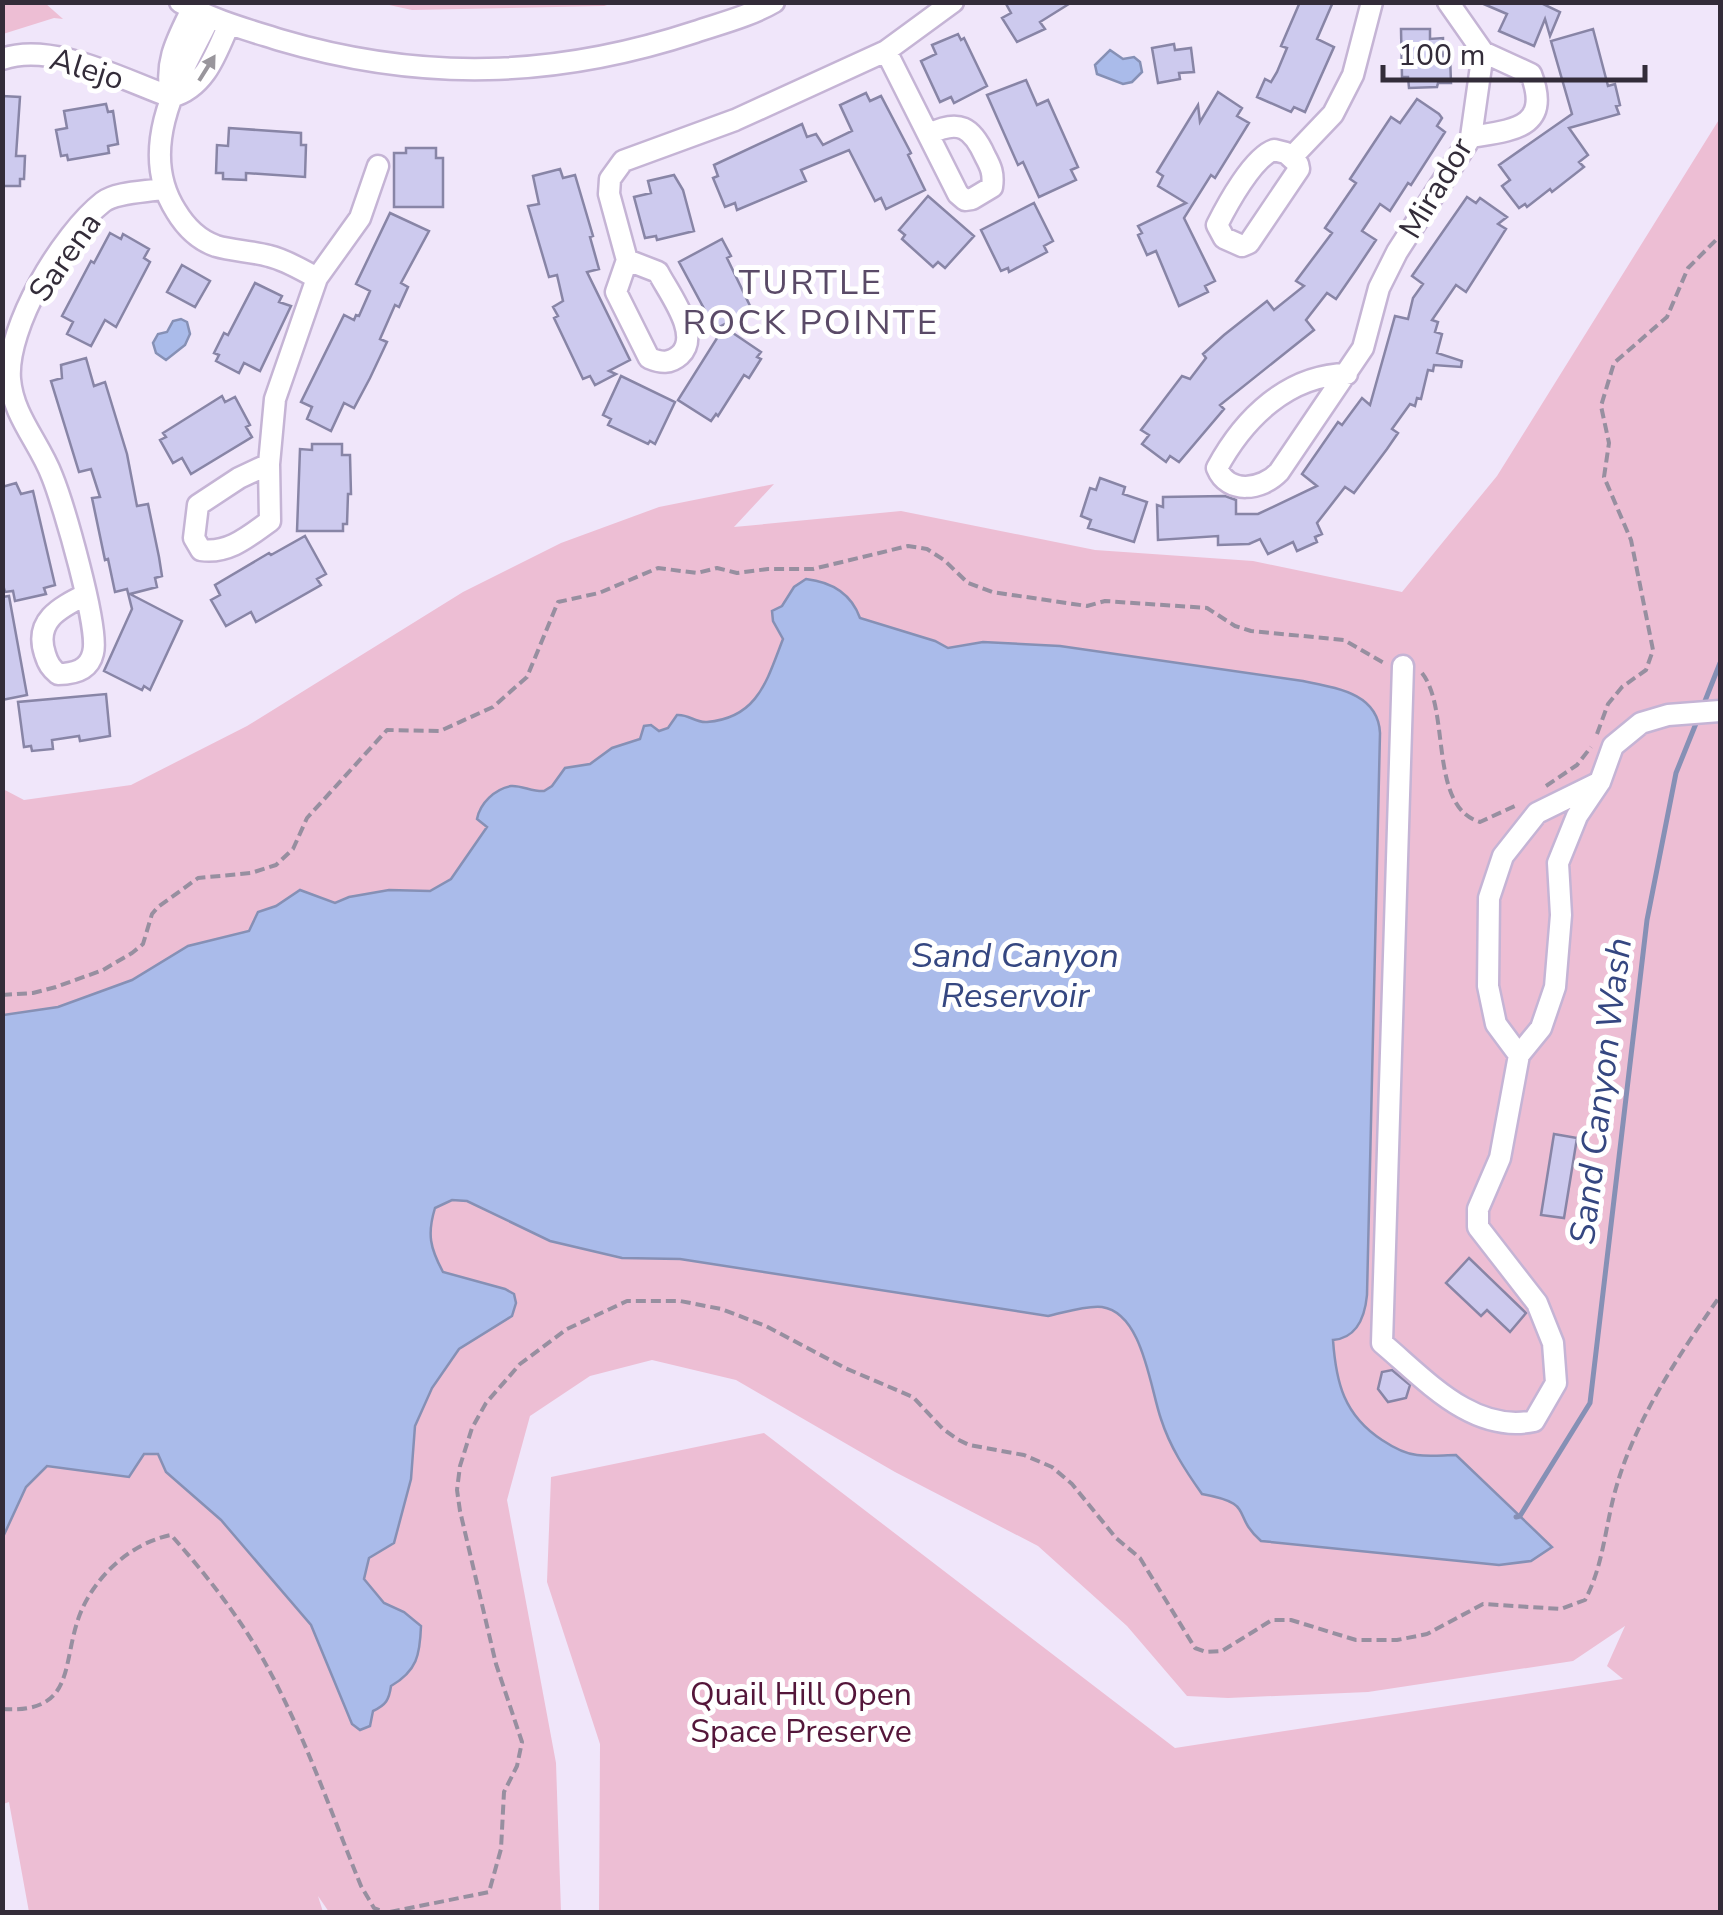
<svg xmlns="http://www.w3.org/2000/svg" width="1723" height="1915" viewBox="0 0 1723 1915" font-family="'Nunito Sans',sans-serif">
<rect width="100%" height="100%" fill="#f0e6fa"/>
<path fill="#edbed4" d="M3 2 45 3 63 19 54 18 3 34Z
M380 3H613L604 6 412 10Z
M1720 118V1912H599L600 1744 547 1582 551 1477 764 1433 1175 1748 1623 1679 1607 1666 1625 1626 1573 1661 1368 1692 1228 1698 1187 1696 1127 1626 1038 1546 895 1472 736 1380 652 1360 590 1376 530 1416 507 1500 556 1763 561 1912H329L318 1896 323 1912H29L9 1802 3 1804V789L24 800 131 785 247 726 463 592 561 543 659 507 774 484 734 527 901 511 1095 550 1253 561 1402 592 1497 476Z"/>
<path fill="#aabbea" stroke="#8690b5" stroke-width="2.5" d="M1110 50 1123 59 1134 57 1140 62 1142 72 1132 82 1123 84 1097 74 1095 65Z
M181 319 187 322 190 334 185 345 166 360 156 353 153 343 158 334 167 332 173 321Z
M806 579C832 582 851 593 860 618L935 641 948 648 983 642 1060 646 1303 681C1336 688 1378 693 1380 733L1367 1295C1365 1316 1357 1338 1333 1340 1336 1383 1344 1415 1382 1440 1391 1446 1406 1454 1417 1455 1430 1457 1444 1455 1456 1455L1552 1547 1531 1561 1499 1565 1261 1541C1230 1514 1257 1504 1202 1494 1185 1470 1170 1447 1161 1419 1150 1388 1143 1313 1102 1307 1086 1305 1063 1313 1048 1316L680 1259 622 1258 550 1241 467 1201 452 1200 435 1208C427 1234 430 1248 443 1272L505 1289 514 1294 516 1303 512 1316 459 1349 432 1388 415 1426 411 1479 394 1543 369 1558 364 1579 384 1603 404 1612 421 1626C420 1655 417 1671 391 1686 389 1700 386 1705 373 1711L370 1726 360 1730 352 1724 311 1625 221 1520 166 1472 158 1454H144L129 1477 47 1466 26 1487 3 1537V1015L58 1007 132 980 188 946 249 931 258 912 276 906 300 890 335 903 349 897 389 890 430 891 451 879 487 827 477 819C480 803 495 789 511 786 521 785 533 792 544 791L552 786 565 768 590 764 612 748 640 739 644 726 651 725 659 731 668 728 677 715C689 714 695 723 707 722 758 718 767 680 783 639L773 621 772 611 782 606 794 587Z"/>
<g fill="none" stroke-linecap="round" stroke-linejoin="round">
<path stroke="#8690b5" stroke-width="5" d="M1703 706 1720 663
M1516 1517 1520 1516 1590 1403 1647 920 1676 773 1699 716"/>
</g>
<path fill="#cdcaee" stroke="#8885a6" stroke-width="2.5" d="M1005 2H1072L1040 22 1045 29 1017 42 1002 18 1011 13Z
M1300 2H1333L1317 39 1334 47 1305 112 1294 107 1291 112 1257 97 1265 79 1271 82 1277 72 1287 48 1281 46Z
M1479 2H1539L1560 12 1550 36 1545 19 1534 46 1499 31 1507 14Z
M1401 29H1430V39L1443 38V56L1450 55 1451 83H1438L1437 87 1409 88 1408 77H1402Z
M1593 29 1608 86 1615 84 1620 105 1616 106 1619 114 1569 128 1588 155 1579 162 1584 167 1552 192 1550 189 1527 207 1525 204 1519 208 1502 186 1510 180 1499 165 1572 114 1551 41Z
M958 34 961 40 964 38 987 86 954 103 951 97 940 102 921 61 936 54 932 45Z
M1174 44 1175 50 1191 48 1194 72 1179 73 1180 79 1158 83 1152 48Z
M1026 80 1037 105 1048 100 1078 167 1071 170 1076 180 1039 197 1023 162 1018 165 987 95Z
M1218 92 1242 108 1237 116 1249 123 1215 178 1211 175 1184 218 1215 281 1205 286 1208 292 1179 306 1156 251 1147 255 1138 235 1142 233 1138 226 1186 203 1158 186 1163 176 1157 172 1198 105 1200 122Z
M866 93 870 101 881 96 911 153 908 155 925 190 886 209 881 198 875 201 849 150 801 170 806 181 737 210 735 203 725 207 713 178 718 176 714 165 802 124 807 137 816 134 823 145 852 131 840 105Z
M2 96 20 97 16 156H25L24 179H20V186H2Z
M1417 99 1439 114 1442 118 1437 126 1445 132 1411 185 1408 183 1390 211 1380 204 1362 231 1376 240 1356 270 1336 299 1327 293 1306 320 1314 330 1220 405 1224 409 1179 462 1170 456 1166 462 1142 444 1149 435 1141 430 1182 376 1190 379 1206 358 1203 354 1224 335 1267 301 1274 310 1304 286 1296 281 1332 233 1325 228 1356 183 1350 179 1391 117 1400 123Z
M106 104 108 112 113 111 118 144 108 146 109 153 68 160 67 155 61 156 56 130 67 128 64 111Z
M229 128 301 133V145H306L305 177 246 173V180L223 179V173H216L217 145 228 146Z
M406 148H436V158H443V207H394V153H406Z
M560 169 563 178 575 175 593 236 590 237 599 269 587 272 630 360 609 371 616 374 595 385 590 376 583 379 554 318 558 316 553 307 563 301 557 275 549 277 528 206 539 204 533 176Z
M674 175 683 190 694 231 657 240 656 236 645 238 634 197 651 193 648 181Z
M928 196 974 236 945 268 938 262 933 267 902 239 905 235 899 230Z
M1467 197 1476 203 1480 198 1507 217 1498 224 1506 229 1466 292 1456 285 1432 320 1438 322 1435 332 1442 334 1437 353 1462 361 1461 367 1434 365 1433 371 1428 370 1421 399 1417 398 1415 406 1410 404 1392 429 1398 433 1387 449 1354 493 1345 487 1317 523 1322 534 1315 537 1317 542 1297 551 1293 542 1268 554 1260 539 1249 544 1218 545V536L1158 540 1157 505 1163 507V497L1225 496 1236 500V514H1258L1317 486 1302 474 1338 422 1342 425 1362 398 1370 405 1395 316 1408 319 1413 298 1423 284 1412 276Z
M1034 203 1053 241 1044 246 1047 252 1009 272 1008 268 1001 271 981 230Z
M390 213 429 231 401 283 408 287 399 307 395 305 380 339 387 342 370 378 354 408 344 403 331 431 307 419 312 407 301 402 344 315 354 320 356 315 359 316 370 291 356 284Z
M110 233 121 239 123 234 149 249 144 258 150 262 116 327 105 320 91 346 67 334 73 322 62 316 91 261 94 263Z
M722 239 731 256 727 258 752 310 715 329 679 262Z
M182 265 210 281 195 307 167 292Z
M255 283 282 296 279 302 291 306 260 371 244 363 239 373 216 361 219 355 214 353 224 333 228 335Z
M724 327 761 352 757 357 761 359 749 378 744 375 718 416 716 414 711 421 678 400Z
M86 358 94 386 105 382 127 454 137 506 148 504 159 557 162 576 155 578 157 587 130 594 182 621 150 690 144 686 142 690 104 671 132 609 127 589 115 592 108 559 105 560 92 498 100 497 91 469 79 472 51 381 62 378 61 365Z
M621 376 675 402 655 444 650 441 648 444 608 425 611 419 603 415Z
M222 396 225 402 235 397 250 425 246 427 252 437 191 474 182 458 173 463 160 440 166 437 163 433Z
M312 444H342V455H350L351 494H348L347 524H343V531H297L300 449 312 450Z
M1100 478 1125 487 1123 494 1147 502 1134 542 1088 528 1091 520 1081 516 1090 488 1096 490Z
M16 483 21 494 33 491 55 585 44 588 46 594 15 601 13 591 5 592 2 581V487Z
M305 536 326 574 317 579 321 585 256 622 251 612 226 626 211 600 220 595 215 585 269 553 271 555Z
M9 596 27 695 2 700V597Z
M106 694 110 736 80 741 79 736 52 740 53 749 32 751 31 746 24 747 18 702Z
M1554 1134 1577 1138 1564 1218 1541 1215Z
M1469 1258 1526 1313 1510 1332 1487 1310 1481 1316 1446 1283Z
M1392 1370 1410 1385 1406 1398 1388 1402 1378 1389 1382 1372Z"/>
<g fill="none" stroke-linecap="round" stroke-linejoin="round">
<defs>
<path id="minor" d="M180 2C212 20 245 29 280 40 422 82 555 78 695 32 722 23 750 16 774 2
M209 19C179 77 136 149 176 211 185 226 199 240 216 246 233 251 251 251 269 256 286 260 302 270 317 278
M886 51 958 194 965 200 972 199 992 187C994 174 991 167 985 156 972 127 959 119 929 134
M2 59C52 41 123 80 171 97
M171 95C164 61 178 38 192 9
M171 97C205 88 216 54 229 24
M1471 137C1513 130 1552 128 1531 74L1483 52
M1274 150 1286 153 1298 164 1299 169 1249 243 1242 246 1224 238 1217 225C1227 205 1253 157 1274 150Z
M1292 157 1333 114 1353 75 1372 2
M627 260 658 272C668 292 702 335 680 355 670 364 661 363 649 358L616 292 627 260 609 194 610 179 623 161 735 120 886 51 953 2
M1347 374C1288 375 1244 418 1217 468 1228 495 1262 490 1279 472L1363 348 1379 288 1397 252 1471 137 1483 52 1448 2
M269 464 239 478 198 505 194 538 201 550C229 554 249 536 270 521L269 464 275 399 317 278 360 218 378 166
M85 595C59 608 34 621 45 654 48 664 51 668 58 674 74 674 89 670 93 653 100 629 63 503 52 476 39 442 13 416 10 379 6 327 62 234 103 202 116 192 145 192 162 189
M1403 666 1382 1343C1426 1380 1473 1434 1534 1421L1556 1383 1553 1343 1537 1303 1478 1227V1209L1500 1158 1519 1055 1541 1028 1555 987 1561 915 1558 863 1577 816 1600 782 1613 746 1641 723 1668 715 1720 711
M1519 1055 1496 1024 1488 986 1489 898 1503 856 1537 813 1598 783"/>
</defs>
<use href="#minor" stroke="#c5b4d5" stroke-width="25"/>
<path stroke="#978fa0" stroke-width="4" stroke-dasharray="10 5" stroke-linecap="butt" d="M1422 673C1451 710 1428 807 1480 822L1517 805
M1597 734 1608 704 1622 687 1646 670 1653 650 1631 540 1604 477 1609 443 1601 406 1614 363 1667 317 1688 268 1720 236
M1546 786 1577 765 1591 747
M2 995 33 993 56 987 103 970 132 953 143 944 152 914 158 907 198 878 251 873 276 865 293 849 307 818 387 730 440 731 493 707 527 677 558 602 599 593 658 568 697 573 717 568 737 573 768 569H813L908 546 927 549 944 560 968 583 992 592 1087 606 1105 601 1207 608 1235 626 1251 631 1344 640 1384 663
M2 1709C77 1714 61 1663 80 1614 95 1576 131 1543 171 1535 204 1572 238 1615 263 1659 303 1730 330 1810 361 1886L374 1908 384 1912
M390 1912 489 1892 501 1849 504 1792 517 1766 522 1742 496 1664 460 1511 457 1490 460 1466 472 1428 486 1403 520 1364 567 1329 627 1301H680L721 1309 766 1326 845 1368 913 1397 943 1429 957 1439 969 1445 1024 1455 1052 1467 1072 1484 1116 1538 1140 1558 1195 1648 1206 1652 1222 1651 1272 1620H1291L1356 1640H1397L1427 1634 1483 1604 1561 1609 1585 1600C1604 1564 1605 1526 1616 1488 1636 1418 1679 1355 1720 1296"/>
<use href="#minor" stroke="#fff" stroke-width="20"/>
</g>
<defs><path id="oneway-solid" d="M-6-.8H1V-3.2L6.5 0L1 3.2V.8H-6Z" transform="scale(2.5)"/></defs>
<use fill="#99969c" href="#oneway-solid" transform="translate(207 68) rotate(-58)"/>
<g text-anchor="middle" dominant-baseline="central" stroke-width="10" stroke-linejoin="round" paint-order="stroke">
<g font-size="32" fill="#332c39" stroke="#fff">
<text transform="translate(87 69) rotate(17)">Alejo</text>
<text transform="translate(1436 188) rotate(-59)">Mirador</text>
<text transform="translate(65 257) rotate(-55)">Sarena</text>
</g>
<g font-size="32" fill="#54163a" stroke="#fff">
<text x="801" y="1694">Quail Hill Open<tspan x="801" dy="37">Space Preserve</tspan></text>
</g>
<g font-size="35" letter-spacing="2.5" fill="#5a4a67" stroke="#fff">
<text x="811" y="282">TURTLE<tspan x="811" dy="40">ROCK POINTE</tspan></text>
</g>
<g font-size="35" font-style="italic" fill="#354781" stroke="#fff">
<text x="1015" y="955">Sand Canyon<tspan x="1015" dy="40">Reservoir</tspan></text>
<text transform="translate(1601 1091) rotate(-83)">Sand Canyon Wash</text>
</g>
</g>
<rect width="1723" height="1915" fill="none" stroke="#332c39" stroke-width="10"/>
<path d="M1383 65v15h262v-15" fill="none" stroke="#332c39" stroke-width="5"/>
<text x="1398" y="65" font-size="30" fill="#332c39" stroke="#ffffff" stroke-width="8" paint-order="stroke">100 m</text>
</svg>
